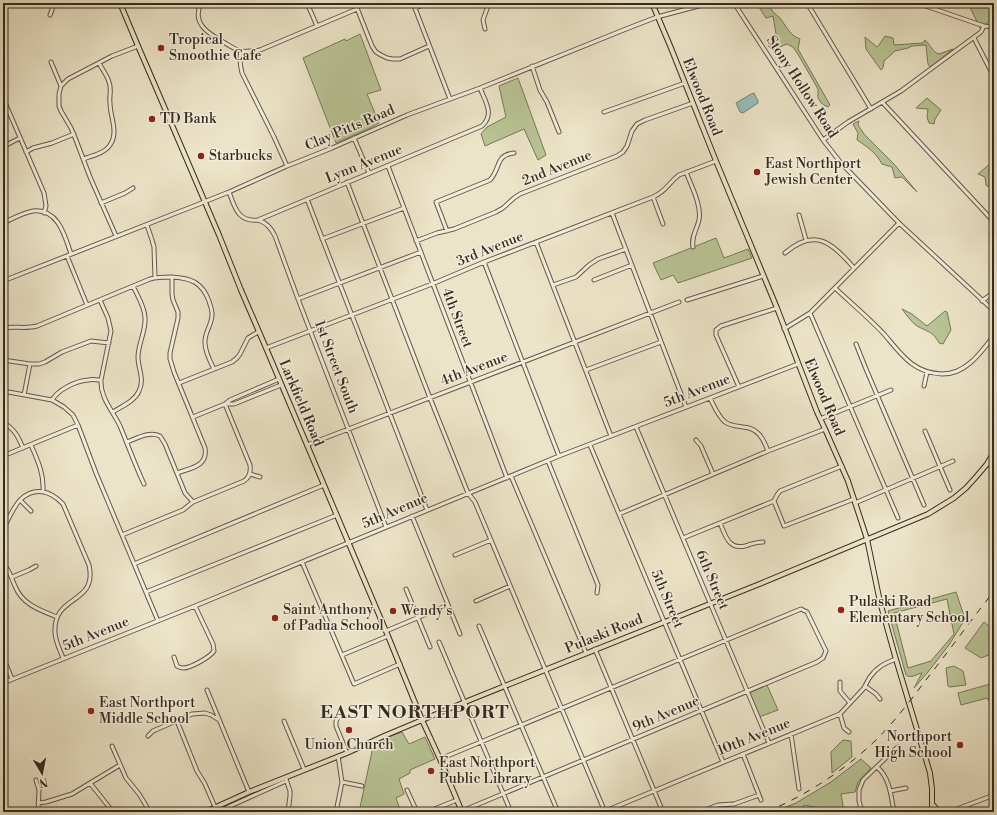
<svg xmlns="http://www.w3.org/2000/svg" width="997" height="815" viewBox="0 0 997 815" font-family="'Libre Bodoni',serif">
<rect width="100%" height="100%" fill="#ece4c8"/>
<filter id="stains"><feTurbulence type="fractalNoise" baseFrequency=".005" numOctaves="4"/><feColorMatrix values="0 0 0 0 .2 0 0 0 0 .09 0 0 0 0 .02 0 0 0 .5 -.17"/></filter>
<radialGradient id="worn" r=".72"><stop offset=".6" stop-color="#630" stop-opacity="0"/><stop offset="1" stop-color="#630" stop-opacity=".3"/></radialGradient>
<path fill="#b9c495" stroke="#76785b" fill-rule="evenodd" d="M757 3H763L769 5 773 12 780 18 789 31 794 36 800 39 798 49 830 105 828 107 822 104 818 98V89L799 56 793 47 787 44 772 50 768 45 775 40 776 34 773 16 766 18 757 4Z
M968 3H994V17L993 19 980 28Z
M360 34 381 90 367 94 379 123 370 128 336 143 303 58 345 39 346 41Z
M885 36 893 38 894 45 923 43 925 40C930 44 932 52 939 54L953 49 941 59 930 67 928 64 926 45 912 46 908 48 895 51 884 61 883 68 881 70 866 49 865 37 877 47 879 45Z
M518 78 546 155 538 160 524 129 485 146 481 134 487 127 506 117 499 86Z
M927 98 941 110 935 119 934 124 929 123 927 117 928 109 916 108Z
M859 121 858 125 864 134 894 164 917 192 902 177 895 178 892 167 882 164C876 153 868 147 857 140L858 133 853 124Z
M992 162 994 165V182L989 187 986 185 985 177 978 174Z
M716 238 724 258 748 249 752 258 678 283 673 275 661 280 653 263Z
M902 309 912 314 927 326 945 311 947 312 951 330 943 344 939 343C934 332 926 331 917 326 911 322 906 314 902 309Z
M956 592 965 619 949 645 928 672 914 688 922 673C917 674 911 679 906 675L888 611ZM947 599 954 634 931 661 908 668 894 613Z
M984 622 994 630V653L981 658 965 648Z
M954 666 963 671 966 685 950 687 948 686 946 668Z
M994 683V699L988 700 987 698 961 705 958 693Z
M767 685 778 710 759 717 749 693Z
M402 732 409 744 425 737 435 759 410 770V773L399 779 404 794 396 798 401 812H359L374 742Z
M843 740 851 741 852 757 832 773 831 752Z
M861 759 871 768 858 782 855 792 841 794 844 812H826L825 809 804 805 801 812H773L796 803 831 782Z"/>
<path fill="#9abdbd" stroke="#71837f" d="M754 93 758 101V103L743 113 740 112 736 103 751 94Z"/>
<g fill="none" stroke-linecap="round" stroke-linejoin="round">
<defs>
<path id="minor" d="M201 3C191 24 209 34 225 43 230 46 236 50 241 51 248 52 254 51 260 50L357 9
M239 3C245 5 250 4 256 3
M307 3 317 26
M355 3 372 46 376 52 381 55 387 58 393 59H400L429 46
M413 3 450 99
M509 3C519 6 528 6 538 3
M734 3 823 140 841 163 899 223 994 311
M807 3 871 109
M917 3 984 26 994 27
M415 8 429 3
M50 15 52 10 51 3
M485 29 483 20 489 3
M974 38 994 77
M241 51C239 59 240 65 242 73L274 137 287 166
M51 62 61 86
M532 66 540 90 547 102 559 132
M3 98 44 193 46 206 44 213
M883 103 994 222
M604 112 685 83
M354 138 369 173
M823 140 848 122 901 91 981 32 984 26
M3 147 12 142 20 138
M26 152 33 148 52 143 74 134
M83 159C92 156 105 153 110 145 119 132 110 117 110 103 109 96 112 89 109 82 107 75 102 69 99 63
M388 166 507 478
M686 172C691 185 702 206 699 220 697 230 691 235 693 247
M347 182 430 398 468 493 475 502 605 812
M229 192C235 208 238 222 258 220L482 126C495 114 485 101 480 88
M653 197 663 224
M307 199 427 510
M101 203 125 193 133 188
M612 213 686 407
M799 215 806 240
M258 220C267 223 271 228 275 236L298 299 386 527
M3 223C12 219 22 213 33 211 58 208 65 236 71 254
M147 225 152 240 154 247 155 278
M447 231 436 202 490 180C501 168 495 155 514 153
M116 236 90 177 76 140 71 128 61 111 59 106V94L61 86 68 79 112 56 138 46
M322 239 404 208
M416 241 437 233 454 229 496 212 503 208 514 198 520 194 617 156 623 152 627 146 632 131 637 124 645 120 693 103
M536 242 611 436
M785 253C815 227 833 243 854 268
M67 256 87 305
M484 262 559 456
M172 277V294L173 300 178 312V318L170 353V359L174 372 205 448C208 467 190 468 177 473
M594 280 632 265
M3 281 176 213 189 208 229 192 287 166 332 148 407 115 480 88 626 29 657 17 710 3
M553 285 576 277 589 265 598 259 626 249
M835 288C851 303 869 318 884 334 901 354 913 373 942 374 952 374 962 370 970 363 979 356 986 345 994 336
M298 299 421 252
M100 300 108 318 111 331 101 380C100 398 113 411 120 426 128 445 135 465 144 484
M687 300 763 276
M982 301 994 292
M810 313 898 518
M3 328C15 326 26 329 37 326L150 279C157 277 164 277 171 277 191 278 202 282 209 301 210 305 212 309 212 313 213 324 204 332 205 343 205 352 210 361 214 369
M784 329 810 313 899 223
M856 344 866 369 924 505
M266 348 432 284 484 262 653 197C667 191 668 183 679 175L716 161
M3 360 30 364H39L45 362 62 352 91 341 109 343
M586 370 661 342
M179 383 232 362 237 358 240 354 248 338 258 332
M924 386 927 372
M739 387 716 335V330L721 326 777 308
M3 391 52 400 64 407 73 415 78 425 96 473 158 621
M24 395 30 364
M710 398C714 406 718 416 725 422 731 426 736 426 743 427 758 428 763 438 768 451
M52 400C58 390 75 381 88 380 92 379 96 380 101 380
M225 404H234L281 385
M113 412C122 406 135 401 139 391 145 379 138 369 138 357 138 344 146 331 145 318 145 307 137 295 133 286
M193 417 225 404 230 400 279 379
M820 419 891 390
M3 422C15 430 18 436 23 448
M636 427 769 743
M925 431 950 490
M696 440 701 446 713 474
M127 442C138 438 149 431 160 436L165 444 185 493 193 502
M31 445C38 461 44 474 43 491
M307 445 679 302
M590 445 723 762
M3 456 78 425
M548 461 598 585 597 593
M988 462 994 471
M250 474 260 477
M511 476 586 653
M20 500 31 511
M774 501 784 526 854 499
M855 503 953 461
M619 514 768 451 825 429
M412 516 460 634
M720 523C725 534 728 550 745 546 752 544 755 542 763 542
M3 530C8 520 13 507 21 499 35 486 51 491 63 504L89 565C98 605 53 594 55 632 55 641 60 650 63 658
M122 535 183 510 193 502 244 481C250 477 251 472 250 465L225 404
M683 538 774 501 777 495 780 491 842 466
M455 555 491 540
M302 562 354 684 400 664
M3 564C10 570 11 578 15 586 22 604 39 610 57 617
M134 564 324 485
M12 577 29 570 36 566
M406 589 430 647
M146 592 337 515
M476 601 510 586
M479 626 558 812
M386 631 448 605
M439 642 511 812
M595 649 663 812
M342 655 388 636
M3 657 12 679
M174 657 177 666C178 667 182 668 183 668 191 668 210 657 214 651L213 644 195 606
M840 682V691L850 703
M3 683 195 606 559 456 798 364
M865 686 876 694 880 699
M207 690 249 792
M840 714 844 728 849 732
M339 716 336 721V726L347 753
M177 721 197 771 205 784 215 807
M284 721 304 769
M791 734 799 789
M148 736 153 731 192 714 205 713 211 715 219 720
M112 746 126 778 139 794 150 812
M3 753 5 759
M743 754 761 800
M440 759 801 609 807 612 826 651 823 658 817 662 462 811
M877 767C890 778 891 796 894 812
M286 779 290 791V796L288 812
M36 780 39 790 38 812
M342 782 362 786
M90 783 113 812
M407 790 417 812
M890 791 906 788
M38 803 46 802 72 794 120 765
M703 811 718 805 734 804 759 795
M217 812 286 781
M336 812 342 782 338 756
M427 812 457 800
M603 812 840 714C848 705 856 697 864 688 866 684 868 680 870 677 877 667 885 663 896 659
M862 812 859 801V790L863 780 892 752 898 747
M949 812 994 795"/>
<path id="major" d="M120 3 138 46 160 97 219 235 241 290 266 348 324 485 388 636 422 720 440 759 462 812
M652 3 671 48 716 161 777 308 817 412 825 429 848 481 867 539 880 602 895 656 930 773 932 789V812
M933 805C938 812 941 811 950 812
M205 812 249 792 347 753 384 736 465 702 762 583 928 514 954 498 966 488 976 477 987 464 994 452"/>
</defs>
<use href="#minor" stroke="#62594b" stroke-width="5"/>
<use href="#major" stroke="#342b21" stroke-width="6"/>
<use href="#minor" stroke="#f3eddb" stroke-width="3"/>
<use href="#major" stroke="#ece4c8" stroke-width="4"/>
<path stroke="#342b21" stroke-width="1" stroke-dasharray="7 7" stroke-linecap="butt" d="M766 812C807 795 845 770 877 739 896 720 913 697 929 676 951 648 972 619 994 591"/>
</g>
<g fill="#8f2418" stroke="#f3eddb" stroke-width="1.5">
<circle cx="161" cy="48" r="4"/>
<circle cx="152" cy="119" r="4"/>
<circle cx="201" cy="156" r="4"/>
<circle cx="757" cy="172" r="4"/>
<circle cx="841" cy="610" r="4"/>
<circle cx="393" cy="611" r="4"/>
<circle cx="275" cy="618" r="4"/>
<circle cx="91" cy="711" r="4"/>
<circle cx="349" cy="730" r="4"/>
<circle cx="960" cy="745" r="4"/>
<circle cx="431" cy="771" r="4"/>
</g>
<g text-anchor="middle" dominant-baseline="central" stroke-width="3" stroke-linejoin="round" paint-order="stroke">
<g font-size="14" fill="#342b21" stroke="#f3eddb" text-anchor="start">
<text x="169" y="40">Tropical<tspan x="169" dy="16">Smoothie Cafe</tspan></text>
<text x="160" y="119">TD Bank</text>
<text x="209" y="156">Starbucks</text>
<text x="765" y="164">East Northport<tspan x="765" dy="16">Jewish Center</tspan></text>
<text x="849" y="602">Pulaski Road<tspan x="849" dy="16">Elementary School</tspan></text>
<text x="283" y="610">Saint Anthony<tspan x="283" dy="16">of Padua School</tspan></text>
<text x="401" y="611">Wendy's</text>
<text x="99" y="703">East Northport<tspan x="99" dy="16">Middle School</tspan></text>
<text x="952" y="737" text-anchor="end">Northport<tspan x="952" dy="16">High School</tspan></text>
<text x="349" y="745" text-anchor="middle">Union Church</text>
<text x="439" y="763">East Northport<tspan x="439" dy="16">Public Library</tspan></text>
</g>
<g font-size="14" fill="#342b21" stroke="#f3eddb">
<text transform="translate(802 87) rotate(57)">Stony Hollow Road</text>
<text transform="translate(702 97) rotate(68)">Elwood Road</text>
<text transform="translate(350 128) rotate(-23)">Clay Pitts Road</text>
<text transform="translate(364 164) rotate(-22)">Lynn Avenue</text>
<text transform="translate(557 168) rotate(-22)">2nd Avenue</text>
<text transform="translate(490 249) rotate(-22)">3rd Avenue</text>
<text transform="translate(457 318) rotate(69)">4th Street</text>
<text transform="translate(336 367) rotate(69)">1st Street South</text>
<text transform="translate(474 369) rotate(-21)">4th Avenue</text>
<text transform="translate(697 391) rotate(-21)">5th Avenue</text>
<text transform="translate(824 397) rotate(67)">Elwood Road</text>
<text transform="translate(301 403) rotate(67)">Larkfield Road</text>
<text transform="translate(395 511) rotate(-23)">5th Avenue</text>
<text transform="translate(712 580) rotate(67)">6th Street</text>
<text transform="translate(667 599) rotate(67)">5th Street</text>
<text transform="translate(96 634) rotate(-22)">5th Avenue</text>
<text transform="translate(604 634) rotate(-22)">Pulaski Road</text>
<text transform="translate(666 714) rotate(-23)">9th Avenue</text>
<text transform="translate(754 737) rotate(-22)">10th Avenue</text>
</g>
<g font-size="18" font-weight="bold" letter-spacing="1" fill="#342b21" stroke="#f3eddb">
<text x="415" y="712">EAST NORTHPORT</text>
</g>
</g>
<rect width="997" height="815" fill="none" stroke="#ece4c8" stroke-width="16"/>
<rect x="4" y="4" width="989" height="807" fill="none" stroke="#342b21" stroke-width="2"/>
<rect x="8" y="8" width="981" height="799" fill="none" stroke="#342b21"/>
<g transform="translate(42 773) rotate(170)" stroke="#f3eddb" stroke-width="3" paint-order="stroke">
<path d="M0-3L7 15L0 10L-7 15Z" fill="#342b21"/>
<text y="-6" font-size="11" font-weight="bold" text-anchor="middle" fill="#342b21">N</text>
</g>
<rect width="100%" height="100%" filter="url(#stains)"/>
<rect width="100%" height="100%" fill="url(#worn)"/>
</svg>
